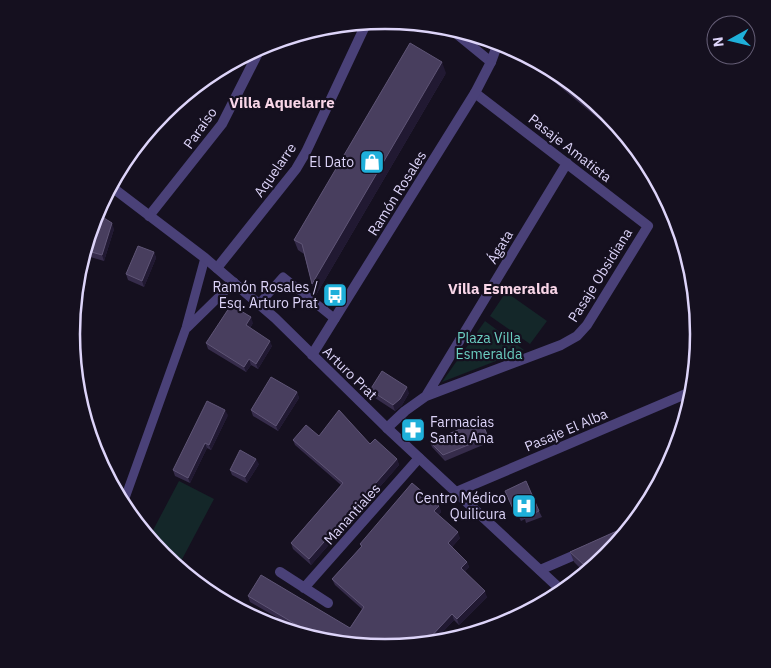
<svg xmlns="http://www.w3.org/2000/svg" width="771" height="668" viewBox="0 0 771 668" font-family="'IBM Plex Sans',sans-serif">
<rect width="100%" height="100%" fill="#15101f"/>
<path fill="#142729" d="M506 292 547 321 530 344 490 316Z
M485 321 524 350 442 382Z
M179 481 214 499 179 565 163 556 150 536Z"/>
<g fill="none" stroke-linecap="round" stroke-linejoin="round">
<path stroke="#4a4178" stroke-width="9" d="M259 304 283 277 335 319
M187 328 234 282
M125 498 186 328 205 258"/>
<path stroke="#4a4178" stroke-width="10" d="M458 35 491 62
M152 130 165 111
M149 216 222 124 261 47
M217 268 296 169 306 152 366 24
M426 396 567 163
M387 428 405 411 426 396 561 345 577 336 587 325 648 226 475 93
M456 492 688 393
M540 570 584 551
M280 572 328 603
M304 588 419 458"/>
<path stroke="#4a4178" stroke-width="10" d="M113 188 205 258 275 318 387 428 559 588
M312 355 475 93 491 62 498 43"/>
</g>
<path fill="#362c4b" d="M534 63 608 112 620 131 617 134 535 66Z
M446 73 316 295 312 284 304 254 298 250 294 240Z
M96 214 114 229 104 261 87 256Z
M154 252 156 258 144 287 128 280 126 274Z
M253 323 250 328 272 346 258 369 251 365 246 372 208 349 206 343Z
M370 390 409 393 402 405 395 411 372 396Z
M297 392 299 398 278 431 253 416 251 410Z
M228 415 211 450 207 448 190 483 175 476 173 470Z
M481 420 490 442 445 461 432 447 430 442Z
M319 436 370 444 397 459 399 465 311 565 293 549 291 543 341 485 295 445 293 440Z
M259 464 247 483 232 475 230 470Z
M505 491 539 511 542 517 526 523 525 519 521 521 518 515 516 516Z
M439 506 441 512 438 515 460 538 452 547 467 562 469 567 465 571 487 597 459 625 454 620 437 638 386 648 300 631 250 602 248 596 350 628 362 609 335 585 332 579 361 547 360 544Z
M570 552 607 556 584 572 574 562Z"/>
<path fill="#211932" d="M442 62 446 73 316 295 312 284Z
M616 124 620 131 617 134 614 126Z
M112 223 114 229 104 261 102 255Z
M154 252 156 258 144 287 142 281Z
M251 317 253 323 248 331 246 325Z
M270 341 272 346 258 369 256 364Z
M249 359 251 365 246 372 244 367Z
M407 387 409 393 402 405 395 411 393 405Z
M297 392 299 398 278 431 276 426Z
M225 410 228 415 211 450 209 445Z
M205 443 207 448 190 483 188 478Z
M256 459 259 464 247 483 245 477Z
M397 459 399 465 311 565 309 559Z
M439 506 441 512 436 517 434 511Z
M458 532 460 538 450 549 448 543Z
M467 562 469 567 463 573 461 568Z
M485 591 487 597 459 625 457 619Z
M452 614 454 620 437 638 428 640Z
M401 638 403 644 394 646Z"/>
<path fill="#483e5e" stroke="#5f5576" d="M410 43 442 62 312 284 302 244 294 240Z
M556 77 608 112 616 124 614 126Z
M96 213 112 223 102 255 88 251Z
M138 246 154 252 142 281 126 274Z
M231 305 251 317 246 325 270 341 256 364 249 359 244 367 206 343Z
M382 371 407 387 400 399 393 405 370 390Z
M271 377 297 392 276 426 251 410Z
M207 401 225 410 209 445 205 443 188 478 173 470Z
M339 410 370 444 375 439 397 459 309 559 291 543 343 483 293 440 306 425 319 436Z
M481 420 488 437 443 455 430 442Z
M240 450 256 459 245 477 230 470Z
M526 481 539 511 524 518 523 513 519 515 516 510 514 511 505 491Z
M412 483 439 506 434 511 458 532 448 543 467 562 461 568 485 591 457 619 452 614 428 640 407 644 401 638 394 646 386 648 342 639 335 634 332 637 306 632 307 631 248 596 261 575 350 628 364 607 332 579 362 546 360 544Z
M619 530 621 535 607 556 593 566 591 560 583 564 570 552Z"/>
<defs>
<symbol id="shop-square" viewBox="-11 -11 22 22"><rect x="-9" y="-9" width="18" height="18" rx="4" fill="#1fb0da" stroke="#15101f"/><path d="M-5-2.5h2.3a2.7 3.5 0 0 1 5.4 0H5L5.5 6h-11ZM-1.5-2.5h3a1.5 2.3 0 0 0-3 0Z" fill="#fff"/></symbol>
<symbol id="bus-square" viewBox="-11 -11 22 22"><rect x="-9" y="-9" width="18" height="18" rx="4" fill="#1fb0da" stroke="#15101f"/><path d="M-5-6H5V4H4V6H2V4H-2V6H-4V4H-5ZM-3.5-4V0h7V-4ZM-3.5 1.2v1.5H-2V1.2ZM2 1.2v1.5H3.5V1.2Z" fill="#fff"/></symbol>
<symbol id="pharmacy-square" viewBox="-11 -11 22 22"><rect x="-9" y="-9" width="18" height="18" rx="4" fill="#1fb0da" stroke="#15101f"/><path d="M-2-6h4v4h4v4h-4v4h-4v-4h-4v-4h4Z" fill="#fff"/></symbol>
<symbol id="hospital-square" viewBox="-11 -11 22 22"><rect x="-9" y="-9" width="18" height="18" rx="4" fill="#1fb0da" stroke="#15101f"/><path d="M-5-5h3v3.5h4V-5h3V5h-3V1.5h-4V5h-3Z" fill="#fff"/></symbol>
</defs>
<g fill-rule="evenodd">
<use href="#shop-square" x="358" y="148" width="28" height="28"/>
<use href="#bus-square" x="321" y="281" width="28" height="28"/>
<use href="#pharmacy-square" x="399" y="416" width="28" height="28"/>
<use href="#hospital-square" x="510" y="492" width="28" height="28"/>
</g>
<g text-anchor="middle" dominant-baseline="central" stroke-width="4.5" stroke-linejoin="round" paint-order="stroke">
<g font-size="14" fill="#ddd4f9" stroke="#15101f">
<text transform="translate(200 128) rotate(-55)">Paraíso</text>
<text transform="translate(570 148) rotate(38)">Pasaje Amatista</text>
<text transform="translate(275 170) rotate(-55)">Aquelarre</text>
<text transform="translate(397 193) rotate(-58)">Ramón Rosales</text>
<text transform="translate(500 247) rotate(-59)">Ágata</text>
<text transform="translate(600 275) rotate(-58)">Pasaje Obsidiana</text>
<text transform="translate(350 373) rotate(44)">Arturo Prat</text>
<text transform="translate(566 430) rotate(-23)">Pasaje El Alba</text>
<text transform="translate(352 514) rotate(-48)">Manantiales</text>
</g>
<g font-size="14" fill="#ddd4f9" stroke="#15101f" text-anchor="end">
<text x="354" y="162">El Dato</text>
<text x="318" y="287">Ramón Rosales /<tspan x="318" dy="16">Esq. Arturo Prat</tspan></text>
<text x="430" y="422" text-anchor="start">Farmacias<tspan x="430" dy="16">Santa Ana</tspan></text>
<text x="506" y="498">Centro Médico<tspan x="506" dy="16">Quilicura</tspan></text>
</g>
<g font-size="14" fill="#6bcfc2" stroke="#15101f">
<text x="489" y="338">Plaza Villa<tspan x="489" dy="16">Esmeralda</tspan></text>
</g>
<g font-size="15" font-weight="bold" fill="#f9d6e8" stroke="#15101f">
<text x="282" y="102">Villa Aquelarre</text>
<text x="503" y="288">Villa Esmeralda</text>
</g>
</g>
<path d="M0 0H771V668H0ZM80 334a305 305 0 1 1 610 0a305 305 0 1 1-610 0Z" fill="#15101f" fill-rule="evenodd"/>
<path fill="none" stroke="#ddd4f9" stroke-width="2.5" d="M80 334a305 305 0 1 1 610 0a305 305 0 1 1-610 0Z"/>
<g transform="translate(731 40) rotate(262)"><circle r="24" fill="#15101f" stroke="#655e76"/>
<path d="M0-4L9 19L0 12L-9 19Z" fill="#1fb0da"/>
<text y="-8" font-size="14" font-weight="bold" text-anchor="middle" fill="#ddd4f9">N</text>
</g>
</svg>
